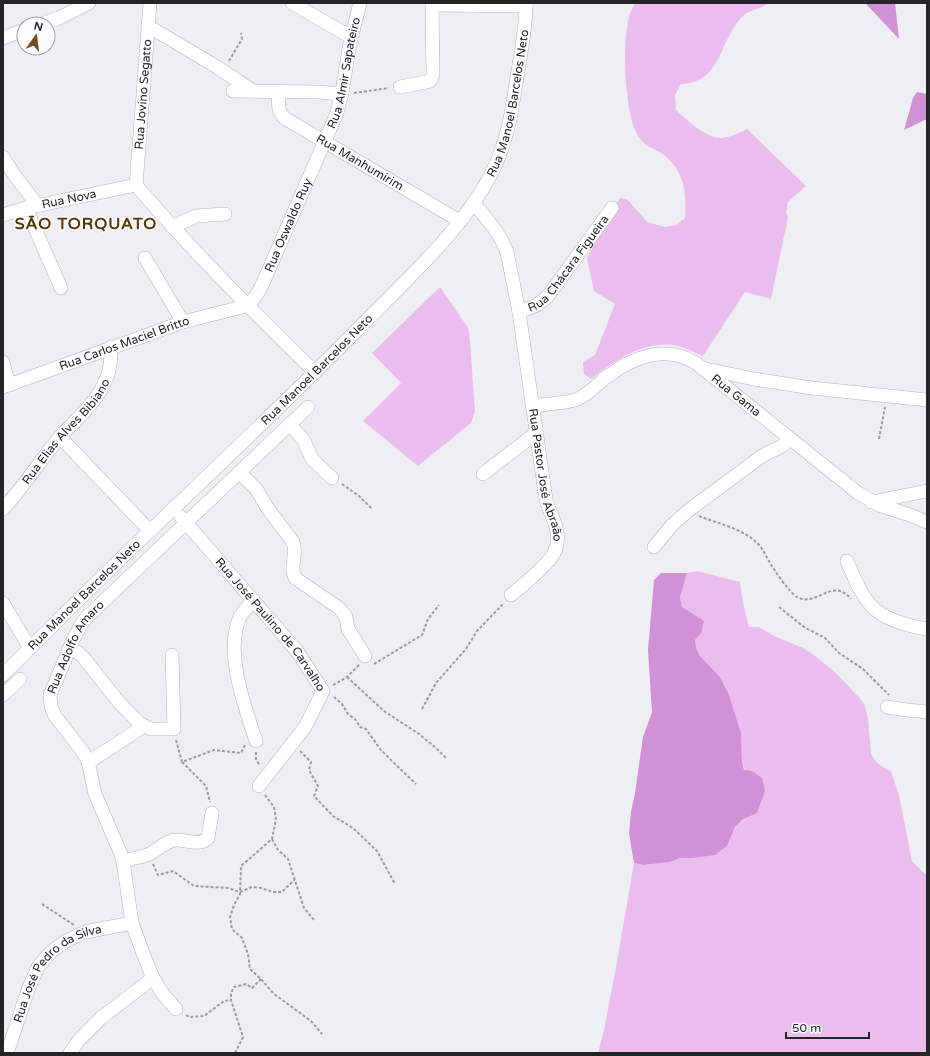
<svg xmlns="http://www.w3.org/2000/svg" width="930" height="1056" viewBox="0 0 930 1056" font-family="'Varela Round',sans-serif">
<rect width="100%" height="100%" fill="#edeff2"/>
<path fill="#ebbdef" d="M635 3H768C762 9 751 9 744 15 718 39 724 82 681 84L675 95 676 110C687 120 707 139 722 138 728 138 741 132 747 129L806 186 788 202 786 213 788 217 771 299 745 292 703 356C693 352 684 347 674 345 643 341 614 361 591 379L584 374 583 362 595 355 615 304 594 291 587 258 620 198 627 199 647 222 665 227 676 225 685 218C687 192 684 169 661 153 653 148 644 146 639 137 624 117 622 41 629 17 630 12 633 7 635 3Z
M440 287 469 329 475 411 471 423 418 466 363 421 401 383 372 353Z
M697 571 740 582 743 603 749 627H759L774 636 803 648 814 655 836 673 864 703 868 718 871 754 877 763 891 772 899 795 912 861 927 876V1053H598L604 1030 617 962 634 863 643 865 670 862 680 858H693L727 846C736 825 735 823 757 813L742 760 741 733 729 695 720 677 700 656 696 648 695 640 702 632 704 622 682 607 680 599 687 573Z"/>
<path fill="#d191d6" d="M865 3H895L899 39Z
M917 92 927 94V119L904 130 913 98Z
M661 573H687L680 598 682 607 704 621 702 632 695 640 696 648 700 656 720 677 729 695 741 733 742 760 744 770 752 771 762 778 765 791 757 813 742 820 735 827 727 846 715 855 693 858H680L670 862 643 865 634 863 629 833 631 812 635 793 643 737 652 712 648 650 654 580Z"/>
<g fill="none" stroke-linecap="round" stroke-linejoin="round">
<defs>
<g id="minor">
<path d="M292 3 351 37"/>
<path d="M432 5 526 6"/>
<path d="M42 24 59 18 89 3"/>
<path d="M148 26 217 67 253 91"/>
<path d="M3 38 24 30"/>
<path d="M400 87 426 82 430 81 433 75 432 3"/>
<path d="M233 91 318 92 342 94"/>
<path id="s1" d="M279 92C278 103 277 112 286 119L460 221"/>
<path d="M3 157 15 176 38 206"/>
<path d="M136 185C192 251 253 312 315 372"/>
<path id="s2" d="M136 185 150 3"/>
<path id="s3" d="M474 203 494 228 502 241 507 252 519 312 546 500C549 511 556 522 557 532 558 539 557 547 554 553 548 565 522 586 511 595"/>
<path d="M26 208 61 288"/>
<path id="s4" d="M3 215 26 208 136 185"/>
<path d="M172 227 196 216 225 214"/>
<path d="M145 258 183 322"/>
<path id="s5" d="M519 312 537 305 548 296 612 208"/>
<path d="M3 362 9 385"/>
<path d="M706 369 754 379 812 388 927 400"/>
<path id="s6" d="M3 387 183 322 242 307C253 303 258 293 263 283L337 113 342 92 350 43 360 3"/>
<path id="s7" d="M532 406C545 404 568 403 578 399 588 394 597 385 605 378 633 357 664 344 696 363L858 493 879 505 910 515 927 522"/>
<path d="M289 424 303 439 312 459 332 478"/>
<path d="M60 437 150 531"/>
<path d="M239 472 257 490 266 506 293 542C298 554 289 566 295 578L339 608 346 617 348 629 365 656"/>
<path d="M483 474 536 433"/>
<path d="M872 502 927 491"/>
<path id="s8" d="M3 509C24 487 40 460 60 437 75 420 93 406 103 386 110 373 111 361 111 347"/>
<path id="s9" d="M181 517 297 651 323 691 305 727 259 786"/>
<path d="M654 547 672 525 689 510 762 456 782 446 790 439"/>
<path d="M847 561C855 579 862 599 877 611 889 621 913 627 927 629"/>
<path d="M253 600C249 606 243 611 240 617 224 652 245 707 256 741"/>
<path d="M3 603 30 648"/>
<path d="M69 649 77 652 83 657 117 700 139 723 151 729H174L172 655"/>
<path id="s10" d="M3 675C52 626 101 577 151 530 220 464 289 399 356 331 401 285 462 231 491 174 507 144 512 111 517 77 521 53 526 28 526 3"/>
<path d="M3 695 20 679"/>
<path d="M887 707 907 710 927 712"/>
<path d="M89 762 144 726"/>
<path d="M123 861C131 859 140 857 147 855 157 851 165 841 175 840 185 839 200 847 208 838L212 813"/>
<path id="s11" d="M176 1009 163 994 153 978 144 956 132 923 124 868 121 854 95 794 88 761 83 752 55 716 51 706 50 695 73 640 82 623 89 615 308 407"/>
<path id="s12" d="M7 1053 28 990 38 967 51 952 66 941 85 932 132 923"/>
<path d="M70 1053 79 1040 101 1018 153 978"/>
</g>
</defs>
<use href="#minor" stroke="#b2b4b7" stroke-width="14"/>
<path stroke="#999b9d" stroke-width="2" stroke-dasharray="3 2" stroke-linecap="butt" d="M229 61 242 39 241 33
M354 93 389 88
M879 439 885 407
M342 484 359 496 372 509
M699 516C716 523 744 529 757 543 763 548 765 555 769 561 773 569 790 593 797 597 817 608 832 576 851 599
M779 607 804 627 825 638 839 653 863 669 889 695
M374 664 422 635 428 619 439 605
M347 677 384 711 419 734 436 748 447 759
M333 685 347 677 359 665
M334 697 342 704 348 714 355 719 360 727 366 729 380 749 393 762 416 784
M422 709 436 683 466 649 477 631 504 603
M176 740 182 762 214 750 241 753 245 745
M300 751 311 762 309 770 318 786 314 796 333 816 353 828 377 851 395 884
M256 752V759L260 766
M182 762 206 786 210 802
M265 795 274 807 276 819 272 839 241 866 240 894 234 905 230 917 232 929 242 938 248 954 250 969 261 979 274 994 311 1021 322 1034
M272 839 278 850 288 859 304 908 314 920
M153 864 158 875 173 871 194 886 228 888 240 892 252 887 261 888 273 892H282L295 879
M42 904 74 925
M186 1015 189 1017 204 1016 224 1001 231 1000
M235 1053 243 1037 231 1000V993L234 987 246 984 252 988 261 979"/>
<use href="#minor" stroke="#fff" stroke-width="13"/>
</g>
<g text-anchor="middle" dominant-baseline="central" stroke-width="3.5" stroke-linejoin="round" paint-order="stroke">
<g font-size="12" fill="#242526" stroke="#fbfcff">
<text stroke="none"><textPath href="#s6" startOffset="511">Rua Almir Sapateiro</textPath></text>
<text stroke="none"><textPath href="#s2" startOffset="91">Rua Jovino Segatto</textPath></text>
<text stroke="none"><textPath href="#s10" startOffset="774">Rua Manoel Barcelos Neto</textPath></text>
<text stroke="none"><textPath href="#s1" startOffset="115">Rua Manhumirim</textPath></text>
<text stroke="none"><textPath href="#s4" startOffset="68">Rua Nova</textPath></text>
<text stroke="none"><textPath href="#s6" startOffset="348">Rua Oswaldo Ruy</textPath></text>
<text stroke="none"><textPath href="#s5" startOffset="71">Rua Chácara Figueira</textPath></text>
<text stroke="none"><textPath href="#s6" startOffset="129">Rua Carlos Maciel Britto</textPath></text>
<text stroke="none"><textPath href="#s10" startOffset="438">Rua Manoel Barcelos Neto</textPath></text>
<text stroke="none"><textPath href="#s7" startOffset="231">Rua Gama</textPath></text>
<text stroke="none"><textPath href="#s8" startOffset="100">Rua Elias Alves Bibiano</textPath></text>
<text stroke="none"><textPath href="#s3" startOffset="286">Rua Pastor José Abraão</textPath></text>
<text stroke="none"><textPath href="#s10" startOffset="114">Rua Manoel Barcelos Neto</textPath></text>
<text stroke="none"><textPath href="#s9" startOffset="140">Rua José Paulino de Carvalho</textPath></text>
<text stroke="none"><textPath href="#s11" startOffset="399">Rua Adolfo Amaro</textPath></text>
<text stroke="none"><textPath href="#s12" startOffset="100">Rua José Pedro da Silva</textPath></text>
</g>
<g font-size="16" font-weight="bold" letter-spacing="1" fill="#5b3404" stroke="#fbfcff">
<text x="86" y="224">SÃO TORQUATO</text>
</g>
</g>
<rect width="930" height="1056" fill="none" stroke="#242526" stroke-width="8"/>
<g transform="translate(36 36) rotate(14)"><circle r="19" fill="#fbfcff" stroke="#a5a6a8"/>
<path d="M0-3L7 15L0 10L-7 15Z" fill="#714d28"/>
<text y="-6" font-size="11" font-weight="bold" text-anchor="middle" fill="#242526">N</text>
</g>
<path d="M786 1032v6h83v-6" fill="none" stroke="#242526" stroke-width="2"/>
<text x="792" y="1032" font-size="12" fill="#242526" stroke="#fbfcff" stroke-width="3" paint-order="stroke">50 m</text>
</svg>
